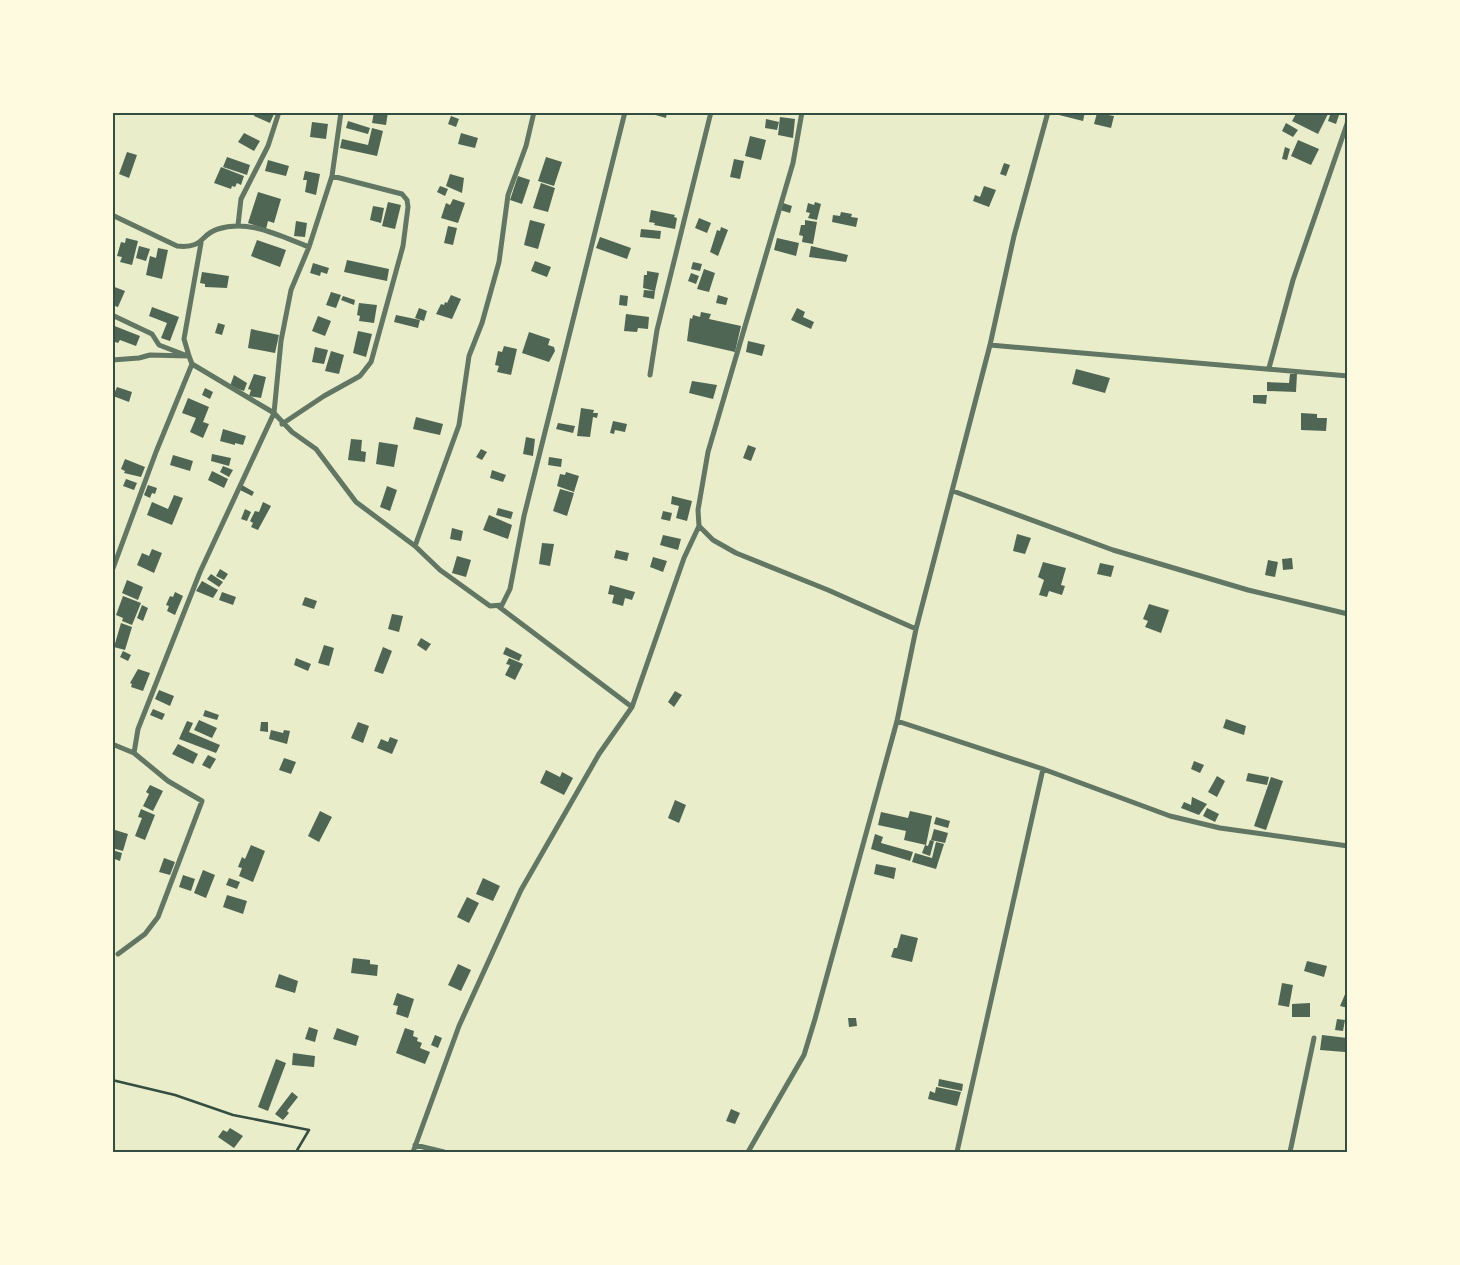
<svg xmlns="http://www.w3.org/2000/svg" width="1460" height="1265" viewBox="0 0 1460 1265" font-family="'Noto Sans',sans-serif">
<rect width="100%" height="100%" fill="#e9edc9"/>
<path fill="#4f6655" d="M255 112H272L274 114 270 123 254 116Z
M374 112H388L386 125 372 123Z
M645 112H667L666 118Z
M1060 112H1085L1083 121 1059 115Z
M1297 112H1329L1318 134 1292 121Z
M1331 112H1340L1336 124 1328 121Z
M1097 113 1114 116 1111 128 1094 124Z
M451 116 459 119 456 127 448 124Z
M780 117 795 119 793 138 778 135Z
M766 119 779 122 777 130 765 128Z
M348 121 370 128 368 134 346 128Z
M312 122 328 124 326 139 310 137Z
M1286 123 1298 130 1293 137 1282 131Z
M372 128 383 131 377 156 340 148 342 139 368 145Z
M244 133 260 141 254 151 238 142Z
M461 133 478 138 475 148 458 144Z
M750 136 766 140 761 160 745 156Z
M1298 140 1319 149 1311 165 1291 156Z
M1285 147 1290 149 1287 160 1282 159Z
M127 152 137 155 129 178 119 174Z
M227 157 250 165 247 175 223 167Z
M546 157 562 162 554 186 538 181Z
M734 159 744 161 740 179 730 177Z
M268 160 289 166 286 176 265 171Z
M1004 163 1010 165 1006 176 1000 174Z
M221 167 244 176 241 185 237 183 235 187 232 186 231 189 214 183Z
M305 171 320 174 316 195 305 192 307 180H303Z
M450 174 464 178 462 193 446 186Z
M518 176 530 180 522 204 510 200Z
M541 183 555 188 548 212 533 208Z
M440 186 448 189 445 196 437 192Z
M984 186 996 190 989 207 973 201 975 195 980 197Z
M258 192 281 199 274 223 268 221 266 229 248 223Z
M453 199 465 203 458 223 441 218 446 203 450 205Z
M388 202 401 205 395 229 382 226Z
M815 202 821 204 817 220 808 218 810 213 806 212 808 203 814 205Z
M783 203 792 206 790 213 780 210Z
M373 206 384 208 381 223 370 220Z
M651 210 675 215 674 217 677 218 675 229 654 225 655 223 649 222Z
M841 212 852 214 851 217 858 218 856 227 832 222 833 215 840 216Z
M699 218 711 223 707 233 695 228Z
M530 220 545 224 538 249 524 245Z
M805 220 817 222 813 244 802 242 803 236 799 235 801 225H805Z
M296 221 307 223 305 237 294 236Z
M448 226 457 228 453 245 444 243Z
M721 227 728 230 718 256 710 252 717 230 720 231Z
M641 229 661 231 660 239 640 237Z
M600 237 631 248 627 259 596 248Z
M126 238 138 241 132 265 120 262 122 257 117 256 121 242 125 243Z
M777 238 799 243 796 256 774 250Z
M257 240 286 250 280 267 251 256Z
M139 246 150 249 146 261 136 258Z
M811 246 848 255 846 262 809 257Z
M158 248 168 250 162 279 146 275 150 256 156 258Z
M347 260 389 269 387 281 344 272Z
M535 261 551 267 547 277 531 271Z
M693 262 702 264 700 271 691 269Z
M313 263 329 268 327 274 321 272 320 276 310 273Z
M704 269 715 273 709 292 697 289Z
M647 271 659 273 655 291 643 288 644 275H647Z
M202 272 229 276 227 288 205 287V284L200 283Z
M691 273 699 276 696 284 688 281Z
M112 286 125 291 118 307 112 305Z
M644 290 655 291 654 299 643 297Z
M331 292 341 295 336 308 326 305Z
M451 295 461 299 452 319 436 314 441 304 444 305 445 302 447 303Z
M620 295 628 296 627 306 619 305Z
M718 295 728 298 726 305 716 303Z
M343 296 355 300 354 305 341 300Z
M359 303 377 305 374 323 359 321 360 316 357 315Z
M152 307 179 317 170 341 161 338 167 323 149 316Z
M419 308 427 311 424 321 415 318Z
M797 308 805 312 803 317 814 322 811 329 791 320Z
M701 312 711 314 709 319 741 326 735 352 687 341 690 318 692 319 693 315 700 317Z
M626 314 649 317 648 329 638 328 637 332 624 331Z
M396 315 420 320 418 328 394 322Z
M318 316 331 321 325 336 312 331Z
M218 323 225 325 222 335 215 333Z
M112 325 140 336 136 346 120 340 118 343 112 341Z
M251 329 279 335 275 353 248 348Z
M358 331 372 334 366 357 353 353Z
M529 332 550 339 548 345 554 347 555 351 549 362 522 353Z
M748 341 765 345 762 356 746 352Z
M504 346 517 349 511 375 497 372 499 366 495 365 498 351 502 352Z
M315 347 328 350 324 364 312 362Z
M331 351 344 355 339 374 325 371Z
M1076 369 1110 378 1105 393 1072 384Z
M254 374 266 377 261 398 249 396 251 390 248 389Z
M1290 374H1297L1296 392 1267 391V382L1289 383Z
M234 375 247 383 244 391 230 386Z
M692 381 717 385 713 399 689 393Z
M117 387 132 392 129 402 113 396Z
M205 388 213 392 210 399 202 395Z
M1253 395H1267L1266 404 1253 403Z
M188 398 209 407 203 422 209 424 203 438 190 432 196 418 182 413Z
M581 408 594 410 593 413H598L597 418 593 417 590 437 577 436Z
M1301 413 1317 414V418H1327L1326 431 1301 430Z
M416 417 443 424 440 435 413 429Z
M613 421 627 424 625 432 615 430 614 434 610 433Z
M558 423 575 426 573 433 556 429Z
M223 429 246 436 243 445 235 443V445L220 441Z
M526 437 535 439 533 456 523 454Z
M351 439 362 440 361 451 366 452 365 462 348 460Z
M379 442 398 445 394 467 376 464Z
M748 445 756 448 751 461 743 458Z
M481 449 487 452 482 460 476 457Z
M212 454 231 458 229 466 211 461Z
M173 455 193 461 190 471 170 465Z
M549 457 562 459 561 467 548 465Z
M125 459 145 467 141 477 124 473 125 471 121 469Z
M223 466 233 470 229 477 220 472Z
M492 470 506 475 503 482 490 478Z
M212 471 228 479 224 488 208 480Z
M566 472 579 476 574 492 557 486 560 474 565 475Z
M126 479 137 483 134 490 123 486Z
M148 485 157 488 155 494 152 493 150 498 144 495Z
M242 485 254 492 252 496 240 490Z
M387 486 397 490 390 511 380 507Z
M560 489 574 493 567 516 553 511Z
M174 495 183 498 172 525 147 515 152 502 168 509Z
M672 496 692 501 687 521 676 518 679 506 671 504Z
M263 502 271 506 258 530 251 527 253 523 250 521 255 511 259 512Z
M498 508 513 512 511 519 496 515Z
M245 509 251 512 247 521 241 519Z
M663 511 672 513 670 521 661 519Z
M489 515 512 525 508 539 483 530Z
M452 528 463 531 461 541 450 539Z
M1017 534 1031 538 1025 554 1013 551Z
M663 535 681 539 678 550 660 545Z
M542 543 554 544 550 566 539 564Z
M152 549 162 553 154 573 137 565 142 553 149 556Z
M616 550 629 553 627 561 614 558Z
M457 556 471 560 466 577 452 573Z
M653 557 667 561 663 572 650 567Z
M1292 558 1293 569 1283 570 1282 559Z
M1268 560 1278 562 1275 577 1265 575Z
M1043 562 1066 568 1061 585 1065 586 1062 595 1049 591 1047 597 1039 595 1044 580 1038 577Z
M1100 563 1114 566 1111 577 1097 574Z
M220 569 228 574 224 580 216 576Z
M211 574 223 582 219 587 207 579Z
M127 580 143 587 138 600 122 593Z
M202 581 218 590 213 598 196 591Z
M610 585 635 592 632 600 625 598 623 606 612 603 614 595 608 594Z
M175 592 183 596 175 615 167 611 169 606 166 605 170 596 173 597Z
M222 592 236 597 233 605 219 600Z
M123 596 141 603 132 625 122 621 123 618 116 615Z
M305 597 317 601 314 609 302 605Z
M1149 604 1169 610 1161 633 1145 627 1148 621 1143 619Z
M142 605 148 608 143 621 137 618Z
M392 614 403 616 399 632 388 629Z
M121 623 132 627 125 650 114 647Z
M421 638 431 644 426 651 417 645Z
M324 645 334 648 329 666 318 663Z
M383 647 392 651 383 674 374 671Z
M506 647 522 655 519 661 503 654Z
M123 651 131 655 128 661 120 657Z
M296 658 311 664 308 671 294 665Z
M509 658 523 664 515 680 505 675 510 665 506 664Z
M138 669 150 673 143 691 131 687 132 684 130 683Z
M159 690 174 696 170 706 155 699Z
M675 691 682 695 674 707 668 702Z
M153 709 165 714 162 720 150 715Z
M205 710 219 715 217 720 203 716Z
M1226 719 1246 726 1244 735 1223 728Z
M199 720 217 728 212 738 194 730Z
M187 721 193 723 189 732 220 745 216 753 179 739Z
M261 722H268V732L260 731Z
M358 722 369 726 363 743 351 738Z
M271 730 283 733 284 730 290 731 287 744 269 739Z
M390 737 398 740 392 754 377 748 381 739 388 742Z
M178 744 198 754 193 764 172 754Z
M208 755 216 759 210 769 202 765Z
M284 758 296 762 291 774 279 770Z
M1194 761 1204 765 1200 773 1191 769Z
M546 770 560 777 562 772 573 778 564 795 540 783Z
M1248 773 1269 777 1267 785 1246 781Z
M1217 776 1225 781 1217 797 1208 792Z
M1271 777 1283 781 1266 830 1254 826Z
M150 785 163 791 153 811 143 806 149 794 146 792Z
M1192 797 1207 804 1199 815 1181 808 1184 802 1191 805Z
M675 800 686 805 679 823 668 818Z
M1207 808 1219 814 1215 822 1203 816Z
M141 809 155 815 145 840 135 836 142 818 138 817Z
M320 811 332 817 319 842 308 836Z
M910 811 932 816 926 845 904 840 906 831 878 825 881 812 908 818Z
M936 817 950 821 948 828 934 824Z
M112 829 128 834 123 851 112 848Z
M934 829 948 833 945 843 931 840Z
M875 834 883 837 881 843 913 852 910 861 871 849Z
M930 840 934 841 930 856 922 853 925 845 928 846Z
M936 842 944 844 936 869 912 862 915 853 932 858Z
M251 845 265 851 253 882 239 876 242 868 238 867 242 857 245 859Z
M112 850 122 853 120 861 112 858Z
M164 858 175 862 170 875 159 872Z
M876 864 896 868 894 879 874 874Z
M203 870 215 875 206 898 194 893Z
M183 875 195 879 191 891 179 887Z
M229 878 240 882 237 889 226 885Z
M483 878 500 886 493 901 476 894Z
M227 895 247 901 243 914 223 907Z
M467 897 479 903 469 923 457 917Z
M901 934 918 938 912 962 891 957 894 948H897Z
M353 958 370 960V964L378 965 377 976 351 973Z
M1307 961 1327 966 1324 977 1304 971Z
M458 964 471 970 461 991 448 985Z
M279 974 298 981 295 993 275 987Z
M1282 983 1293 985 1289 1007 1278 1005Z
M1346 992H1348V1008L1340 1006Z
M397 993 414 999 408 1018 396 1014 398 1006 393 1005Z
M1310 1003V1017H1292V1004Z
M848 1018H856L857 1026 849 1027Z
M1337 1019 1345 1020 1343 1031 1335 1030Z
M309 1027 318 1030 315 1042 305 1039Z
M337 1028 359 1036 356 1046 333 1039Z
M405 1028 414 1031 413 1036 418 1038 417 1041 422 1043 420 1048 430 1052 425 1064 396 1053Z
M435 1035 442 1038 438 1048 431 1045Z
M1322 1035 1347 1038 1345 1052 1320 1050Z
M293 1053 315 1056 314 1067 292 1065Z
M276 1059 286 1063 268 1111 258 1107Z
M939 1079 963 1084 962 1091 938 1086Z
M936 1087 961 1092 957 1106 928 1099 930 1091 935 1093Z
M292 1092 298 1097 287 1111 289 1113 283 1120 275 1114Z
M731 1109 740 1113 735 1124 726 1121Z
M230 1128 243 1136 234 1148 218 1137 223 1130 227 1132Z"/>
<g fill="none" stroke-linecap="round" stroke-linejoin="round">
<path stroke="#344e41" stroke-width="2.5" d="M112 1080 175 1095 233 1115 309 1130 296 1152"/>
<path stroke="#617663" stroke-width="5" d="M802 112 793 163 708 452 698 510 699 526 713 540 736 553 828 590 916 629
M112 215 177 246C205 249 200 234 218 229 249 219 280 236 309 247
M238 225 241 199 268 146 279 112
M112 315 152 334 159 345 185 355
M990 345 1348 376
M189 356 184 339 201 243
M112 360 139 358 150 355 189 356 192 364 274 413 292 432 316 449 356 502 415 546 440 570 490 606 502 605 510 589 524 516 625 112
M1269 368 1293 280 1348 121
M650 375 657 330 711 112
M282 424 324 396 360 376 371 362 373 355 403 246 408 207 407 200 402 194 332 176
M953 491 1113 550 1248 590 1348 614
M415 546 459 425 469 356 482 323 499 262 508 195 526 146 534 112
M112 571 156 452 192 364
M498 606 632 707
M897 721 1043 769 1170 816 1220 828 1348 846
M112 744 134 753 168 781 202 801 158 917 145 934 118 954
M134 753 138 729 200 572 274 413 281 341 291 290 309 247 332 176 341 112
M415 1145 444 1152
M413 1152 459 1026 521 890 599 754 632 707 684 558 699 526
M748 1152 804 1055 815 1019 897 721 916 629 990 345 1014 236 1048 112
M957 1152 1043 769
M1290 1152 1314 1038"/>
</g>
<rect width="1460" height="1265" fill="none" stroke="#fefae0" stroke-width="228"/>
<rect x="114" y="114" width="1232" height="1037" fill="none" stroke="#344e41" stroke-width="2"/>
</svg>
